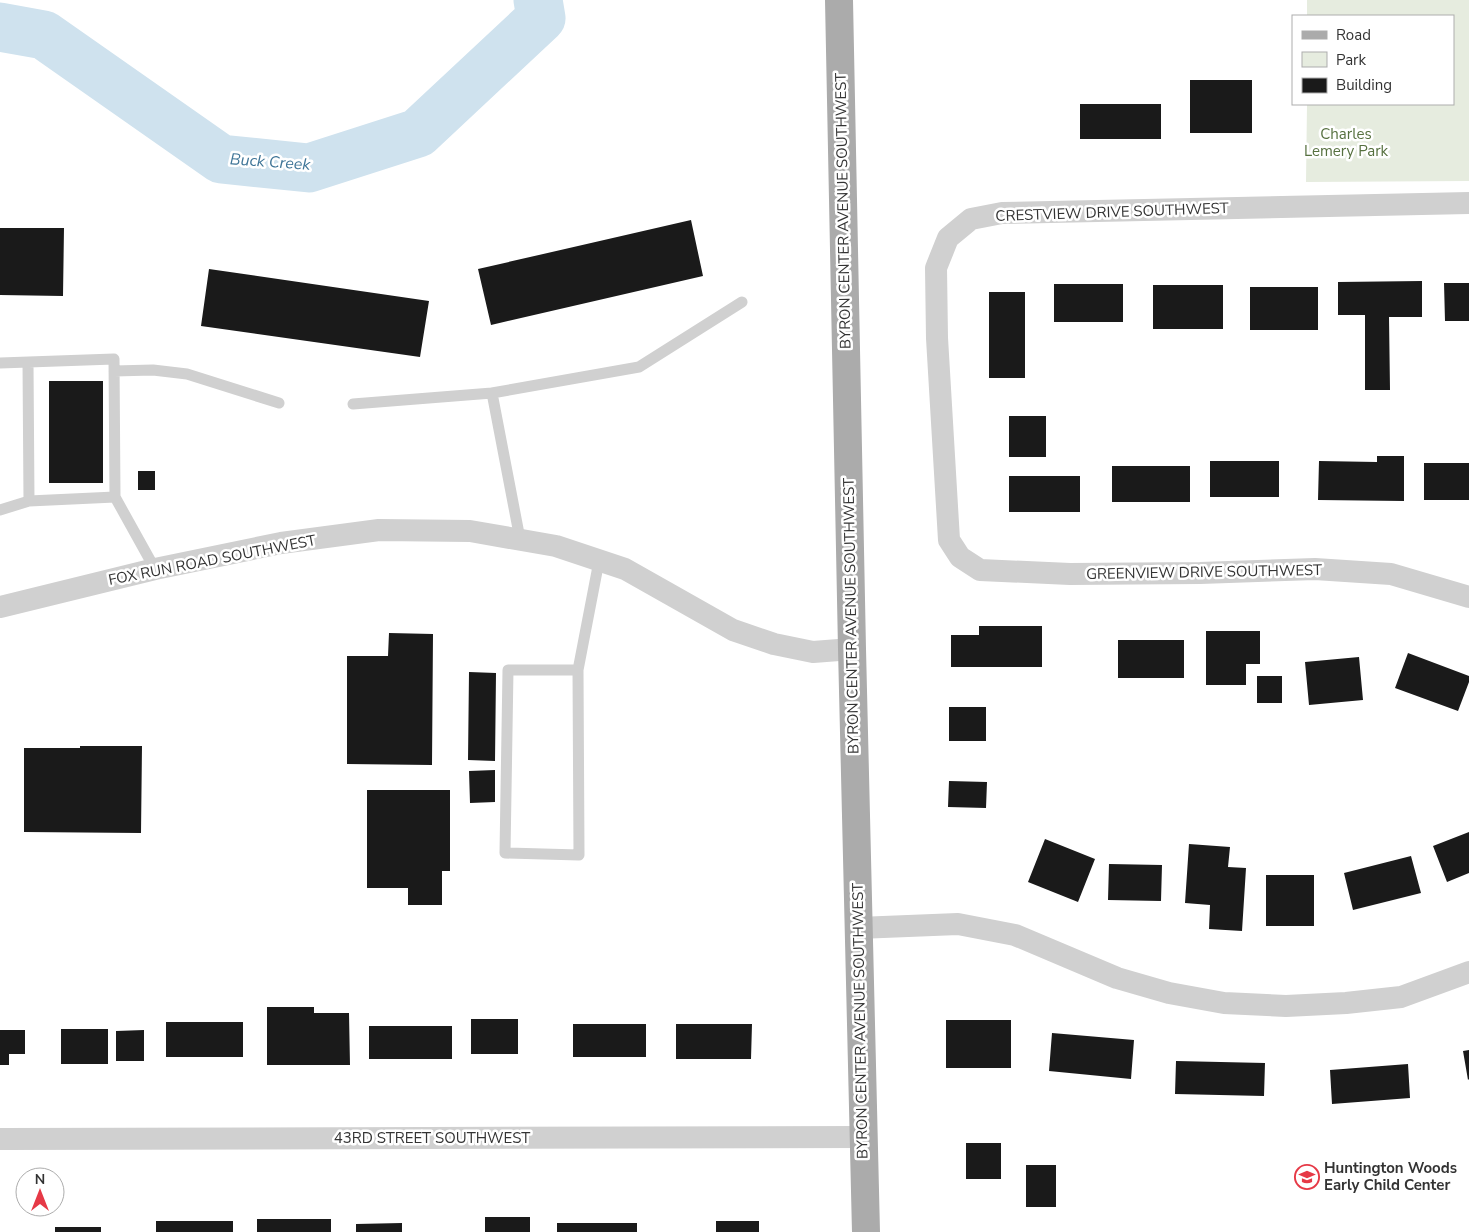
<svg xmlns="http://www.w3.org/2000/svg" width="1469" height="1232" viewBox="0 0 1469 1232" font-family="'Nunito Sans',sans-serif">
<rect width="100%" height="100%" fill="#fff"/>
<path fill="#e6ecdf" d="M1307 0H1469V181L1306 182 1307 104H1453V16H1307Z"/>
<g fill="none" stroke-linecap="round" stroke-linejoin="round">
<path stroke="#cfe2ee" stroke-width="49" d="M0 27 44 35 221 159 309 168 418 133 541 18 538 0"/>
</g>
<path fill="#1a1a1a" d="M1190 80H1252V133H1190Z
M1080 104H1161V139H1080Z
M691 220 703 276 491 325 478 269Z
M0 228H64L63 296 0 295Z
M209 269 429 301 420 357 201 326Z
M1422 281V317H1389L1390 390H1365V315H1338V282Z
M1444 283H1469V321H1445Z
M1054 284H1123V322H1054Z
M1153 285H1223V329H1153Z
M1250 287H1318V330H1250Z
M989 292H1025V378H989Z
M49 381H103V483H49Z
M1009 416H1046V457H1009Z
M1377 456H1404V501L1318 500 1319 461 1377 462Z
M1210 461H1279V497H1210Z
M1424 463H1469V500H1424Z
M1112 466H1190V502H1112Z
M138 471H155V490H138Z
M1009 476H1080V512H1009Z
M979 626H1042V667H951V635H979Z
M1206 631H1260V664H1246V685H1206Z
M389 633 433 634 432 765 347 764V656H388Z
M1118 640H1184V678H1118Z
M1408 653 1469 676V682L1458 711 1395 688Z
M1359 657 1363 700 1309 705 1305 662Z
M469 672 496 673 495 761 468 760Z
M1257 676H1282V703H1257Z
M949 707H986V741H949Z
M80 746H142L141 833 24 832V748H80Z
M495 770V802L470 803 469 771Z
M949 781 987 782 986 808 948 807Z
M367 790H450V871H442V905H408V888H367Z
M1469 832V873L1447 882 1433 846Z
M1045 839 1095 859 1078 902 1028 882Z
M1189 844 1230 847 1228 867 1246 868 1242 931 1209 929 1210 905 1185 903Z
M1411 856 1421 893 1353 910 1344 873Z
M1109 864 1162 865 1161 901 1108 900Z
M1266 875H1314V926H1266Z
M267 1007H314V1013H349L350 1065H267Z
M471 1019H518V1054H471Z
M946 1020H1011V1068H946Z
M166 1022H243V1057H166Z
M573 1024H646V1057H573Z
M676 1024H752L751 1059H676Z
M369 1026H452V1059H369Z
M61 1029H108V1064H61Z
M0 1030H25V1054H9V1065H0Z
M144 1030V1061H116V1031Z
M1052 1033 1134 1040 1131 1079 1049 1071Z
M1469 1050V1079L1468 1080 1463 1051Z
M1176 1061 1265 1063 1264 1096 1175 1094Z
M1408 1064 1410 1098 1332 1104 1330 1070Z
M966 1143H1001V1179H966Z
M1026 1165H1056V1207H1026Z
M485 1217H530V1232H485Z
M257 1219H331V1232H257Z
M156 1221H233V1232H156Z
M716 1221H759V1232H716Z
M402 1223V1232H356V1224Z
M557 1223H637V1232H557Z
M55 1227H101V1232H55Z"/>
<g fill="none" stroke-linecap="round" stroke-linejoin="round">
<path stroke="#d0d0d0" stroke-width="11" d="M0 363 114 359 115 497 155 569
M28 363 29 501 115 497
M114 371 153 370 187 374 279 403
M353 404 492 393
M0 510 29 501
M520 539 492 393 639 367 742 302
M578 670H508L505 853 579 855 578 670 599 561"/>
<path stroke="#d0d0d0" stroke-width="22" d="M1469 203 1002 213 971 219 948 238 936 268 937 338 949 540 960 557 980 570 1070 574 1200 573 1315 569 1391 574 1469 597
M0 607 155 569 281 543 379 530 470 531 556 546 625 569 733 630 774 644 813 652 852 649
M858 928 958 924 1015 935 1117 978 1169 993 1224 1003 1286 1006 1346 1003 1401 997 1469 972
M0 1139 863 1137"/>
<path stroke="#ababab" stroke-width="28" d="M839 0 852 649 866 1232"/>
</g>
<defs>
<symbol id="school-ring" viewBox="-11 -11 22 22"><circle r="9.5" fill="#fff" stroke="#e63946" stroke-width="1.5"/><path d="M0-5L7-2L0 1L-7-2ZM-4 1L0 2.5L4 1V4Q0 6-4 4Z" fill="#e63946"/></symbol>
</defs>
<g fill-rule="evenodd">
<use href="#school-ring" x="1293" y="1163" width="28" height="28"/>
</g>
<g text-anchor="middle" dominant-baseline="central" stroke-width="5" stroke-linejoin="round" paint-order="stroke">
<g font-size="15" fill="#56703f" stroke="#fff">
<text x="1346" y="134">Charles<tspan x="1346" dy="17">Lemery Park</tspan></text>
</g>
<g font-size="15" fill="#333" stroke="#fff">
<text transform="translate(843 211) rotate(-91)">BYRON CENTER AVENUE SOUTHWEST</text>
<text transform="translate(1112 212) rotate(-2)">CRESTVIEW DRIVE SOUTHWEST</text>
<text transform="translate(212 560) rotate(-11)">FOX RUN ROAD SOUTHWEST</text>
<text transform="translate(1204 572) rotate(-1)">GREENVIEW DRIVE SOUTHWEST</text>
<text transform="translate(851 616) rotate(-91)">BYRON CENTER AVENUE SOUTHWEST</text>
<text transform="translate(860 1021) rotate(-91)">BYRON CENTER AVENUE SOUTHWEST</text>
<text x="432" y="1138">43RD STREET SOUTHWEST</text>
</g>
<g font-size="15" font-weight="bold" fill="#333" stroke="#fff" text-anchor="start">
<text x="1324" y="1168">Huntington Woods<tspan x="1324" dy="17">Early Child Center</tspan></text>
</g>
<g font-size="16" font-style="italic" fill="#3f7597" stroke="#fff">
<text transform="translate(270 162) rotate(4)">Buck Creek</text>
</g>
</g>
<rect x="1292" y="15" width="162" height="90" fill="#ffffff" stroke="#adadad"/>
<rect x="1302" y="31" width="25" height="8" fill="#ababab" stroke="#adadad"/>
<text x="1336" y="40" font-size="15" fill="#333333">Road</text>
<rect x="1302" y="52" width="25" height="15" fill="#e6ecdf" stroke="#adadad"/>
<text x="1336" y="65" font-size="15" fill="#333333">Park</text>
<rect x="1302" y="78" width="25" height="15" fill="#1a1a1a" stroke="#adadad"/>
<text x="1336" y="90" font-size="15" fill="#333333">Building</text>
<g transform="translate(40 1192)"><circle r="24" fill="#ffffff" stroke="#adadad"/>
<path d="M0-4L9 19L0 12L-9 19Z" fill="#e63946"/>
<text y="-8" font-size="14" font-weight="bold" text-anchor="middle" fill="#333333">N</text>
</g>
</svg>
